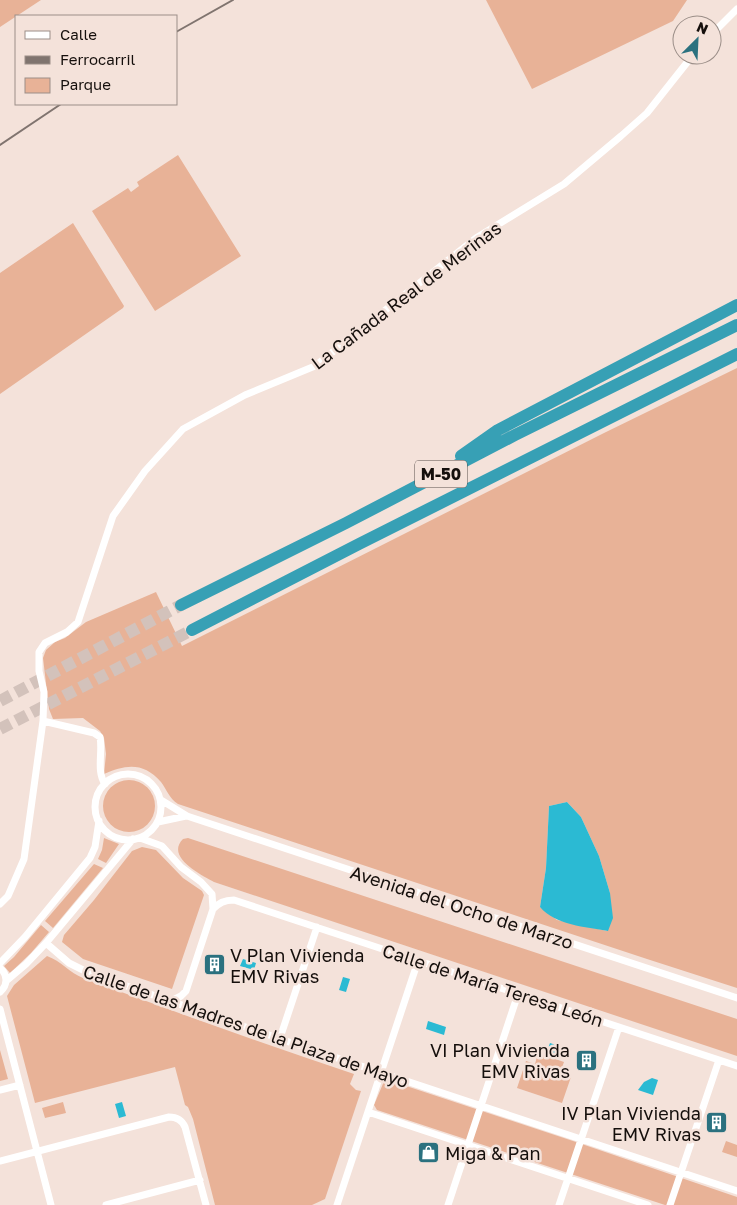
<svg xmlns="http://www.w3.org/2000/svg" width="737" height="1205" viewBox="0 0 737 1205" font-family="'Golos Text',sans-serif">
<rect width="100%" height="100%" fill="#f4e2da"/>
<path fill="#e8b297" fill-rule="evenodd" d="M0 0H41L0 27Z
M486 0H687L673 21 532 89Z
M178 155 241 256 155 311 92 211 128 188 131 192 139 186 137 182Z
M73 223 124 306 123 308 0 394V273Z
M737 368V988L647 959 178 804C169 798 167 790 161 782 144 762 126 764 104 774L106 754 104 738 100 731 83 718 53 719 49 709 43 658 46 650 55 642 65 638 86 622 156 592 182 646 604 433ZM567 802 581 817 599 856 610 893 607 931 557 920 540 907 546 868 549 806Z
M103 806a26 26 0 1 1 52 0a26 26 0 1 1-52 0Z
M104 838 119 844 106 863 98 859 102 850Z
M188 838 737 1019V1056L214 882C201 875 165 857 183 839Z
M142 847 156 850 183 878 202 891 204 895 172 989 83 959 62 942 64 935 94 900 132 851Z
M94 864 103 868 53 928 45 921Z
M41 925 49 932 31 953 10 973 4 966 14 957Z
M47 956C61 961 70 973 83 978 173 1011 263 1044 354 1074L350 1084 356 1090 361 1091 325 1199 312 1205H215L193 1119 188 1107 185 1105 175 1067 35 1103 7 996 14 985Z
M0 1050 8 1079 0 1081Z
M538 1053 564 1062 560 1073 571 1077 562 1103 517 1088 526 1061 535 1064Z
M385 1079 573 1141 737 1197V1205H665L377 1110 374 1105Z
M63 1102 66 1113 45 1118 42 1108Z
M726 1141 737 1145V1157L722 1152Z"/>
<path fill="#2bbad3" d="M567 802 581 817 599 856 610 893 613 918 608 931C586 927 555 925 540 907L546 868 549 806Z
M243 959 256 963 254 970 240 966Z
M343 977 350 979 346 992 339 990Z
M428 1021 446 1027 444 1035 426 1029Z
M550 1043 565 1048 562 1056 547 1051Z
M652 1078 658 1080 653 1095 638 1090 644 1082Z
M122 1102 126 1116 119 1118 115 1104Z"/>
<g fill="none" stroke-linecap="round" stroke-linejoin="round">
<path stroke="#d3c2bb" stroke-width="12" stroke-dasharray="12 6" stroke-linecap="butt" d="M0 701 181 605
M0 729 192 630"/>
<path stroke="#fff" stroke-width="7" d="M712 34 737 9
M43 721 94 733 100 737C103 752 96 771 105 784
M95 807a33 33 0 1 1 66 0a33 33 0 1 1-66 0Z
M161 800 187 816 737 998
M158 822 186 816
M140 838 162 846 181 867 201 882 212 894 213 909 186 991 181 996 171 1001
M0 904 8 896 24 859 43 721 44 692 39 671V652L45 643 67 632 78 622 113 516 145 471 183 429 245 395 315 366 476 238 564 184 621 136 647 113 693 55
M213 909C219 903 224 900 234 900L737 1066
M46 943 69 963 89 973 292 1043 737 1191
M0 963 25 937 90 858 95 847 99 821
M0 968C8 975 8 985 0 992
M6 981 26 964 46 943 133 839
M0 1009 51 1205
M280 1038 317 927
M0 1090 20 1085
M368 1112 648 1205
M0 1161 169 1117C176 1117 182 1120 185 1127L206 1205
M106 1205 200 1180
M337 1205 418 961
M448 1205 518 994
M559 1205 619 1027
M670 1205 719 1060"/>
<path stroke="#37a0b5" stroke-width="12" d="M461 456 498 430 737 305
M181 605 346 523 515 435 737 325
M192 630 359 544 737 354"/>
<path stroke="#80746f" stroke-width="2" d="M176 32 233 0
M0 145 61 104"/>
</g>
<defs>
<symbol id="building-square" viewBox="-11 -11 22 22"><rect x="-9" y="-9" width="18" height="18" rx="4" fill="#2b717f" stroke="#f4e2da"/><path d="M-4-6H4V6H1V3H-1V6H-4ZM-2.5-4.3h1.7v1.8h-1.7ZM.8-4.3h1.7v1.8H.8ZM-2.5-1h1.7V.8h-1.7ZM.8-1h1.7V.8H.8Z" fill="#fff"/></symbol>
<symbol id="shop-square" viewBox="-11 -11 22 22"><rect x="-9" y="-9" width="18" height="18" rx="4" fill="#2b717f" stroke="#f4e2da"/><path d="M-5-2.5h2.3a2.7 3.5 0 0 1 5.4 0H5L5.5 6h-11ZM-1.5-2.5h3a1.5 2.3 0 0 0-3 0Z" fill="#fff"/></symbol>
</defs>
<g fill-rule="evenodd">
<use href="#building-square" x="202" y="952" width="25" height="25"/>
<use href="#building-square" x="574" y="1048" width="25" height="25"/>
<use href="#building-square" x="704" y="1110" width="25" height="25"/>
<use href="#shop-square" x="416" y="1140" width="25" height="25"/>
</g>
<g text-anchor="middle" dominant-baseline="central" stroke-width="5" stroke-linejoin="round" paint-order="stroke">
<rect fill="#f4e2da" stroke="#584e4a" stroke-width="1" x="415" y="460.5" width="52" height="27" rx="4"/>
<g font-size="16" font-weight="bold" fill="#150f0c">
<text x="441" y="474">M-50</text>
</g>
<g font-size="18" fill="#150f0c" stroke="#f4e2da">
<text transform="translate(406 295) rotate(-37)">La Cañada Real de Merinas</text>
<text transform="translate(462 907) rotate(18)">Avenida del Ocho de Marzo</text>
<text transform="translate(493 985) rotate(18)">Calle de María Teresa León</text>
<text transform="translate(246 1026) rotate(19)">Calle de las Madres de la Plaza de Mayo</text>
</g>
<g font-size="18" fill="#150f0c" stroke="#f4e2da" text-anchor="start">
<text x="230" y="955">V Plan Vivienda<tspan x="230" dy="21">EMV Rivas</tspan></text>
<text x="570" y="1050" text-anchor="end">VI Plan Vivienda<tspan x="570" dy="21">EMV Rivas</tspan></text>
<text x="701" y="1113" text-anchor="end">IV Plan Vivienda<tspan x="701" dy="21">EMV Rivas</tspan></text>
<text x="445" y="1153">Miga &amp; Pan</text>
</g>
</g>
<rect x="15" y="15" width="162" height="90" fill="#f4e2da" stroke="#9b8e88"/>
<rect x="25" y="31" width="25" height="8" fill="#ffffff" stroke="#9b8e88"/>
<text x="60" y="40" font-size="15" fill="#150f0c">Calle</text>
<rect x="25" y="56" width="25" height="8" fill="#80746f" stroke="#9b8e88"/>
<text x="60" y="65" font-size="15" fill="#150f0c">Ferrocarril</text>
<rect x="25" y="78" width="25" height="15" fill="#e8b297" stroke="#9b8e88"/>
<text x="60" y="90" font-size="15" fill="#150f0c">Parque</text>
<g transform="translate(697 40) rotate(24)"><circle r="24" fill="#f4e2da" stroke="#9b8e88"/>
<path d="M0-4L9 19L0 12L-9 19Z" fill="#2b717f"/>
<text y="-8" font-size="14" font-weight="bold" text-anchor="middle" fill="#150f0c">N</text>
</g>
</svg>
